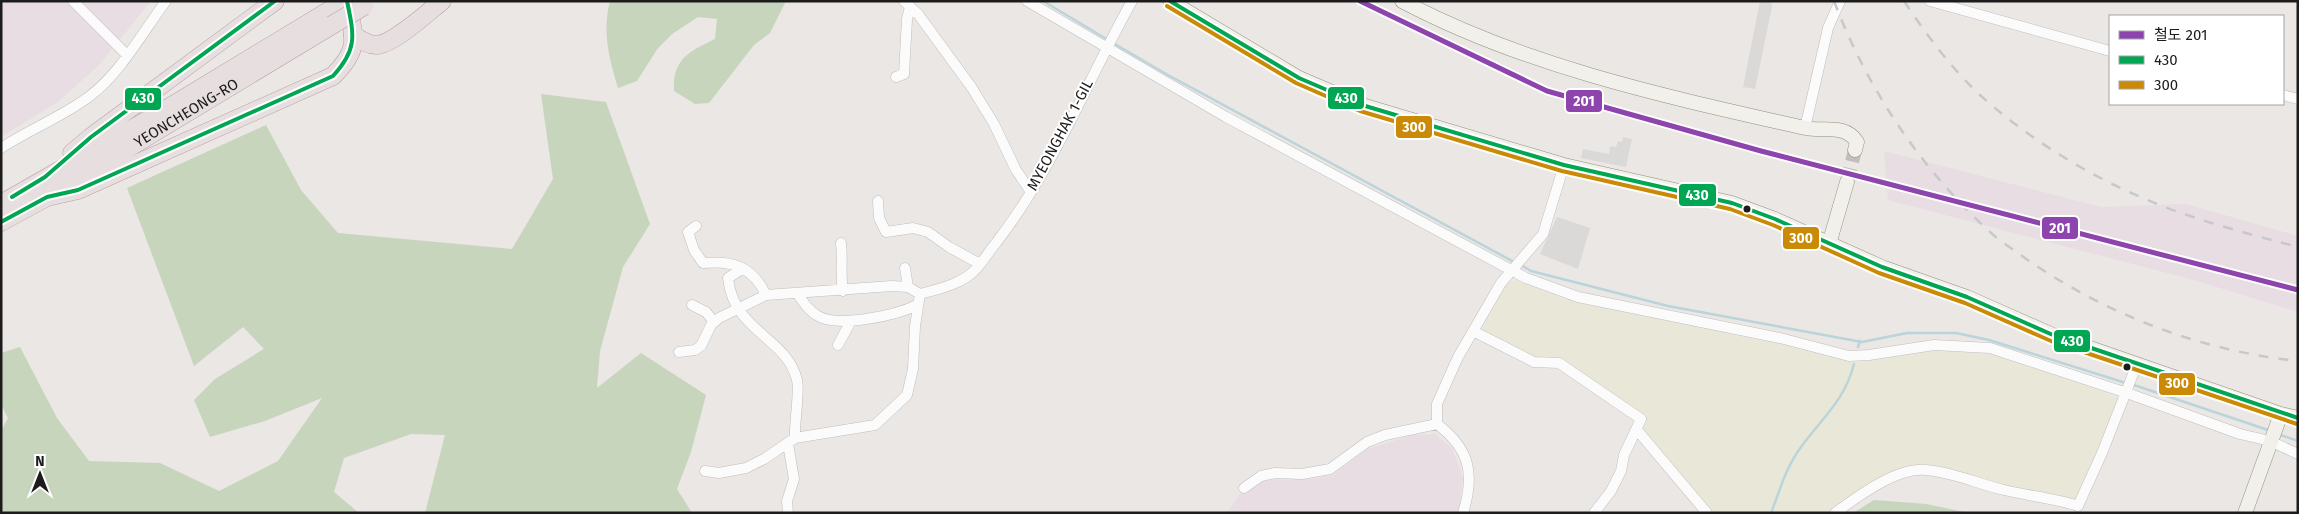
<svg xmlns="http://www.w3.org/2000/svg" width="2299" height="514" viewBox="0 0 2299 514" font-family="'Fira Sans','Noto Sans KR',sans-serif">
<rect width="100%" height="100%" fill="#eae7e4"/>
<path fill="#e7dde3" d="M1 1H151L99 65 59 101 1 137Z
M1884 151 2101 207 2186 204 2298 236V312L2194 280 1888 200Z
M1435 434 1452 448 1463 478 1459 513H1227L1240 494 1260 480 1312 479 1333 475 1368 449 1412 435Z"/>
<path fill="#e9e8d8" d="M1516 281 1565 299 1764 341 1777 342 1846 361 1935 348 1967 350 1997 356 2065 377 2116 398 2117 405 2076 501 2060 499 1931 468 1865 487 1830 513H1710L1639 430 1644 418 1563 362 1534 359 1482 332 1487 316 1507 282Z"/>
<path fill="#c7d5bc" d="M610 1H786L770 33 754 45 709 103 695 104 674 91C672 59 690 51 715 39L717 19 698 17 672 34 658 48 637 81 618 88C609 58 602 32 610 1Z
M541 94 606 102 650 224 623 267 600 351 597 388 641 353 706 395 691 452 677 489 692 513H425L445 435 411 434 344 458 334 492 359 513H1V431L8 418 1 404V353L20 347 57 418 89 461 160 463 219 491 278 461 322 398 265 421 210 437 194 400 215 379 264 349 243 327 194 366 127 188 266 125 301 190 338 233 512 249 553 179Z
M1874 500 1926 504 1969 513H1853Z"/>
<path fill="#dad9d8" d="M1760 1H1771L1772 7 1755 89 1743 87Z
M1623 137 1632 139 1626 167 1581 158 1583 149 1609 154 1610 146 1616 147 1618 141 1622 142Z
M1557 217 1590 228 1578 269 1540 254Z"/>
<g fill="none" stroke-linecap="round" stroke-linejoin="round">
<path stroke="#bbd4da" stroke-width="2.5" d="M1043 1 1108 40
M1113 43 1168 75 1514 262
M1519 264 1531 271 1668 306 1862 342 1907 333H1956L1989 340 2126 383
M1858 347 1860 341
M2131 384 2271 431
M2278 434 2298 441
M1771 513C1780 490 1786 467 1801 447 1822 418 1845 400 1854 364"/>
<path stroke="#c1bebc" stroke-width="14" stroke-dasharray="14 7" stroke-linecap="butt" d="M1847 182 1855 150"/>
<defs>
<path id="street" d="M73 1 127 55
M904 1 918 14 972 88 994 124 1016 170 1031 192
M1027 1 1226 117 1526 278 1578 297 1780 338 1849 356 1869 355 1934 345 1990 348 2127 393 2240 434 2270 441 2298 454
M1930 1 2110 51
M896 77 904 74 907 19 910 7
M2283 95 2298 99
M1805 128 1828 28 1840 1
M1 148C30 129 62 117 90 96 122 71 142 33 166 1
M878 201 879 218 886 232 913 228 928 232 949 247 980 264
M696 226 688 232 694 250 703 263C733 260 753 267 766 295
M841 243C843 260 840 274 843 291
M905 268 908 287
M742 269 728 278C734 333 786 336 797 380 800 390 794 424 795 438
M797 293C803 302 809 311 818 316 839 328 897 315 917 305
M692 305 706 312 714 322
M1473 331 1534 362 1559 363 1641 419 1624 455 1621 471 1611 491 1594 513
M838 345 851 321
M679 352 695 350 701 346 711 325 719 318 766 295 892 286 908 287 920 294C938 289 962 284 975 270 983 262 989 251 996 243 1053 170 1087 81 1132 1
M1437 424C1470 449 1475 474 1463 513
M1637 430 1707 513
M705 471 719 473 746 468 764 459 795 438 875 425 907 395 913 369 915 326 920 294
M1244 488 1261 476 1275 473 1302 474 1330 469 1367 442 1385 435 1437 424V404L1458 357 1501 283 1543 234 1564 165
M788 513 787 501 794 479 788 444
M1835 513C1858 496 1897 467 1926 470 1953 472 1978 484 2004 490 2028 496 2055 498 2078 506L2102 453 2137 364"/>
<path id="secondary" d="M1170 1 1299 78 1362 105 1564 165 1732 203 1775 219 1882 267 1967 297 2053 335 2281 414 2298 418
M1402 1C1527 67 1668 97 1805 128 1823 132 1845 123 1857 142L1855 150
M1829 244 1847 182
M2245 513 2281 414"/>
<g id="highway">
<path d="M353 35C361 40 369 46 378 45 396 42 427 13 442 1"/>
<path d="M72 153 91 137 275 1"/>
<path d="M47 197 78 190 333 76C361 48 354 38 347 1"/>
<path d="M1 204 165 110 345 1"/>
<path id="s1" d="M1 222 47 197 332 25"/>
</g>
</defs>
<use href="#street" stroke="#c0bebd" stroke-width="11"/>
<use href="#secondary" stroke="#91917f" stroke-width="15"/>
<use href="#highway" stroke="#bb9fa8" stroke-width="19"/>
<use href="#street" stroke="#fcfbfb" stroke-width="10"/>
<use href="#secondary" stroke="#f1f0ea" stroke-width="14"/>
<use href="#highway" stroke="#e7dee0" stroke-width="18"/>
<path stroke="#c9c8c8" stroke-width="2.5" stroke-dasharray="10 10" stroke-linecap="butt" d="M1834 1C1867 88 1920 168 1989 231 1999 241 2013 249 2025 258 2105 314 2201 351 2298 361
M1904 1C1926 34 1950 67 1980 95 2041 150 2118 193 2196 218 2229 229 2264 238 2298 247"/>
<defs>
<path id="highway-bridge" d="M332 25 364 6"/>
</defs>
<use href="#highway-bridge" stroke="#bb9fa8" stroke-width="19" stroke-linecap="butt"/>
<use href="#highway-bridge" stroke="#e7dee0" stroke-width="18"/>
<defs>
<path id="bus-1" d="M1170 1 1299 78 1362 105 1564 165 1732 203 1775 219 1882 267 1967 297 2053 335 2298 418
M12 197 45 177 91 137 275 1
M1 222 47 197 78 190 333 76C358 49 354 35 347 1"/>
<path id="bus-2" d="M1167 6 1296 83 1360 111 1562 171 1730 209 1773 225 1879 273 1965 303 2051 341 2297 424"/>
</defs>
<use href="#bus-1" stroke="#fff" stroke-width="8"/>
<use href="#bus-2" stroke="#fff" stroke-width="8"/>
<use href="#bus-1" stroke="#00a651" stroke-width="4"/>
<use href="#bus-2" stroke="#cb8a06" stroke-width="4"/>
<defs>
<path id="rail-1" d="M1360 1 1547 91 1761 151 2298 290"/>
</defs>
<use href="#rail-1" stroke="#fff" stroke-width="9"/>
<use href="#rail-1" stroke="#8e44ad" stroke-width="5"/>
</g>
<g fill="#1c1c1c" stroke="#fff" stroke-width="2">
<circle cx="1747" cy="209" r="4.5"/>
<circle cx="2127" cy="367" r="4.5"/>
</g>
<g text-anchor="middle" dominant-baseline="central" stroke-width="4" stroke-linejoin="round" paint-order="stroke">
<g font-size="15" fill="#1c1c1c" stroke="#fff">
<text stroke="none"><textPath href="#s1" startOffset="215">YEONCHEONG-RO</textPath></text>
<text transform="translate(1060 135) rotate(-62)">MYEONGHAK 1-GIL</text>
</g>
</g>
<g stroke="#fff" stroke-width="2">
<rect x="1327" y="86" width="38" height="24" rx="5" fill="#00a651"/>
<rect x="124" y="87" width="38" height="24" rx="5" fill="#00a651"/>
<rect x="1565" y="89" width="38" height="24" rx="5" fill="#8e44ad"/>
<rect x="1395" y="115" width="38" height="24" rx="5" fill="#cb8a06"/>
<rect x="1678" y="183" width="39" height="24" rx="5" fill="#00a651"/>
<rect x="2041" y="216" width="38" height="24" rx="5" fill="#8e44ad"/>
<rect x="1782" y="226" width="38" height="24" rx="5" fill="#cb8a06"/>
<rect x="2053" y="329" width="38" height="24" rx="5" fill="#00a651"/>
<rect x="2158" y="372" width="38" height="24" rx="5" fill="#cb8a06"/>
</g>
<g font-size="14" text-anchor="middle" font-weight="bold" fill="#fff">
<text x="1346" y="103">430</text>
<text x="143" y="103">430</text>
<text x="1584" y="106">201</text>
<text x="1414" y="132">300</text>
<text x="1697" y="200">430</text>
<text x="2060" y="233">201</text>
<text x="1801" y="243">300</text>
<text x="2072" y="346">430</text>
<text x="2177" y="388">300</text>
</g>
<rect width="2299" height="514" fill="none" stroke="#1c1c1c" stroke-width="5"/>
<rect x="2109" y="15" width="175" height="90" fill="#ffffff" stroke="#a4a4a4"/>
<rect x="2119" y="31" width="25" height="8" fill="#8e44ad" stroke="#a4a4a4"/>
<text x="2154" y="40" font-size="15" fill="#1c1c1c">철도 201</text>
<rect x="2119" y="56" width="25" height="8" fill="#00a651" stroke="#a4a4a4"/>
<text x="2154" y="65" font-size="15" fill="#1c1c1c">430</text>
<rect x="2119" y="81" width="25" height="8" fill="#cb8a06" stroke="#a4a4a4"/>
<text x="2154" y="90" font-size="15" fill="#1c1c1c">300</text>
<g transform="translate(40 474)" stroke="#ffffff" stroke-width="4" paint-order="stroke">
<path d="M0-4L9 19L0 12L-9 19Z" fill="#1c1c1c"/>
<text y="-8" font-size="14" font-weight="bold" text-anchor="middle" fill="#1c1c1c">N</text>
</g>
</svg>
